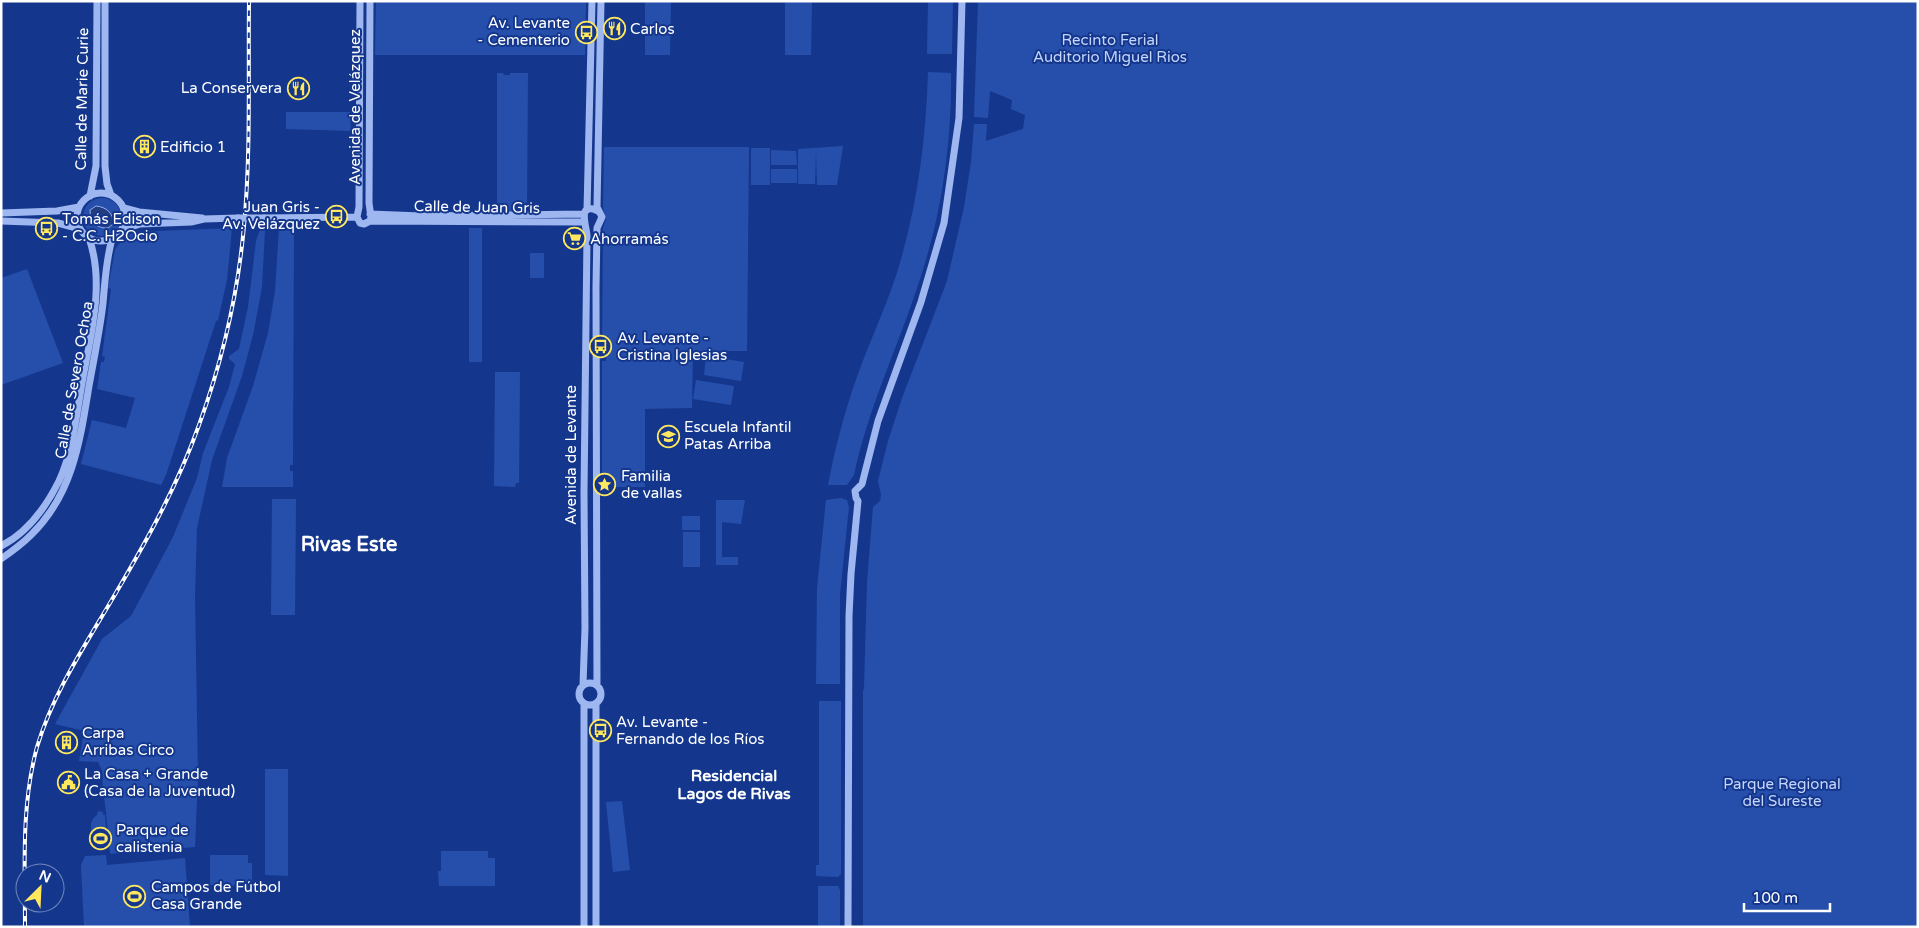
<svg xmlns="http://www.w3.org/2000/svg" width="1919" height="928" viewBox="0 0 1919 928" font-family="'Varela Round',sans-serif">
<rect width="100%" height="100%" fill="#14378d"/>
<path fill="#264fac" d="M376 1H586L585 55H375Z
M645 1H671L670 55H645Z
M785 1H812L811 55H785Z
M928 1H953L952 54H927Z
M978 1H1918V927H863V691L864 688 867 582 873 507 880 501 881 495 878 481 888 441 902 398 947 281 964 207 971 162 974 124H987L986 141 1023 129 1025 115 1011 109 1012 100 990 91 988 118 974 117Z
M928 72 951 73C952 144 941 218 918 285 897 349 868 409 854 475L847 485H828C836 442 848 399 864 358 876 327 890 297 899 266 918 202 926 138 928 72Z
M497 73H503L504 75H510V73H528L527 211H497Z
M286 112H350L351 131 286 129Z
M843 146 837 185H817L816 152 815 184H798V149Z
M604 147H749L747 351H693L692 408 645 409V487H602V361H606V354H602L603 228 606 219 603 208Z
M751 148H770V185H751Z
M771 150 796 151 797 165H771Z
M771 169H797V183H771Z
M83 217a19 19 0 1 1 38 0a19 19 0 1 1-38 0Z
M261 227 265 230 262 287 253 335 242 376 212 460 197 528 195 595 198 776 195 847 110 854C108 832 106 811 103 789 101 776 106 778 98 762L79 761 84 731 55 724 102 639 131 616 173 537 197 478 203 453 229 387 235 364 229 359V356L239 349 248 307 256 241Z
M232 228 227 280 218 320 216 321 166 475 161 485 81 464 92 420 126 428 135 398 97 389 101 362H104L105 357 102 356 111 289 108 288 115 250 118 245 133 232Z
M279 228H294L293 465H290V471H293V487H222L227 458 253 386 268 333 275 291Z
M469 228H482V362H469Z
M530 253H544V278H530Z
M27 269 63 363 1 385V278Z
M706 356 744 362 741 381 704 375Z
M495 372H520L519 483H516L515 487 494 486Z
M696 380 734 386 731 405 693 399Z
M841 498 847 500 849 507 840 594V684H816L817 588 826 500Z
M272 499H296L295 615H271Z
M716 500H745L741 524 722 522V557H738V565H716Z
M682 516H700V530H682Z
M683 532H700V567H683Z
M819 701H841V874L838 877 816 876V865H819Z
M265 769H288V876L265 875Z
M622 801 630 870 613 872 606 802Z
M98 811 103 812V815H105L107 842 93 844C92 833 87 821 97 815Z
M441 851H488V858H495V886H439L438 871H441Z
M106 855 107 865 185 858 190 927H84L81 865 85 856Z
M210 855H248V863H252V886L210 885Z
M818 886H838L840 890V927H818Z"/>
<path fill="#233d7e" stroke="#90b0f3" d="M96 206C106 207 114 213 113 224L108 228C97 229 90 221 90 210Z"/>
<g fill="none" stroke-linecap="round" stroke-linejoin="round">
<path stroke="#9eb7f0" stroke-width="7" d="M105 1V166L107 184 111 195
M77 217a24 24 0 1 1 48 0a24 24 0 1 1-48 0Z
M90 196 96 166 97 1
M124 208 139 212 202 218
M587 210 592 1
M1 213 57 211 79 207
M370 214 421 216 584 214
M357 217 360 223 364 224 370 221 371 217 369 203 370 1
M357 217 359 207 360 1
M264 218 357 217
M1 221 58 223 80 229
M370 221 584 222
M122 230 140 224 191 222 204 219 238 218
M1 546C27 533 46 507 59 481 72 453 76 419 81 389 89 340 106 286 89 238
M1 559C11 552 22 544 31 535 73 494 80 441 89 386 94 358 100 330 103 303 105 281 106 260 112 239
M579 694a11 11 0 1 1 22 0a11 11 0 1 1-22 0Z
M583 685 585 628 584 493 587 236C587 228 576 200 598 211
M597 685 596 288 597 228 602 217 597 207 601 1
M584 927V704
M596 927V703
M848 927 849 616 851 574 858 501 856 498 855 491 862 484 878 421 921 302 944 223 959 118 962 1"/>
<defs>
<path id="rail" d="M25 927C25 867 21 806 37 747 52 697 80 653 107 608 142 549 176 490 199 425 222 362 238 293 244 226 251 151 248 76 249 1"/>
</defs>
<use href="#rail" stroke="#fff" stroke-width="4"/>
<use href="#rail" stroke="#14378d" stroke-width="2" stroke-dasharray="5.5" stroke-linecap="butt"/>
<path stroke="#9eb7f0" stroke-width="7" d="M238 218H264"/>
</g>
<defs>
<symbol id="restaurant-ring" viewBox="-11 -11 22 22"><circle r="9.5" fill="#14378d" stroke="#ffe85e" stroke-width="1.5"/><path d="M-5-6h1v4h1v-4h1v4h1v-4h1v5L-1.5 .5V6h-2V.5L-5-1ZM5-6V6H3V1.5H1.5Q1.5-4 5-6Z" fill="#ffe85e"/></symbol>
<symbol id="bus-ring" viewBox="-11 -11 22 22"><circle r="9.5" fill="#14378d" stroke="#ffe85e" stroke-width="1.5"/><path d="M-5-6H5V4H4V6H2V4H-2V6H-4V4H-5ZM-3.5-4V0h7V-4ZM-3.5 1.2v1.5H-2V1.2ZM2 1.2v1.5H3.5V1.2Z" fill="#ffe85e"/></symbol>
<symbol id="building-ring" viewBox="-11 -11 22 22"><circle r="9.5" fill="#14378d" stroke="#ffe85e" stroke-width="1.5"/><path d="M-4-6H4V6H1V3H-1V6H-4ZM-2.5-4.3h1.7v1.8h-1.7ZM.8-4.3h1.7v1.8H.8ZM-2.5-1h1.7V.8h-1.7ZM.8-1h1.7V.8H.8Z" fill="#ffe85e"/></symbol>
<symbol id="supermarket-ring" viewBox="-11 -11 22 22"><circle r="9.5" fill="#14378d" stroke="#ffe85e" stroke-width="1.5"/><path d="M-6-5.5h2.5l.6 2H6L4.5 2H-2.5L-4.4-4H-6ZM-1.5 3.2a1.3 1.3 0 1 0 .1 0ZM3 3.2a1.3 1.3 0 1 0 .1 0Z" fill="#ffe85e"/></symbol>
<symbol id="school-ring" viewBox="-11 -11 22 22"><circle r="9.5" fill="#14378d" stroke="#ffe85e" stroke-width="1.5"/><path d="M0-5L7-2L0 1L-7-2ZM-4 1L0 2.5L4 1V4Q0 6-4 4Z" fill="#ffe85e"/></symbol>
<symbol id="sight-ring" viewBox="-11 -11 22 22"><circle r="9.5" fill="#14378d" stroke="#ffe85e" stroke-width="1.5"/><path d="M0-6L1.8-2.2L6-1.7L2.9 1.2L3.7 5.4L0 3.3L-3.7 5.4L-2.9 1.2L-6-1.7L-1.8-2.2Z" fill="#ffe85e"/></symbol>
<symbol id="civic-ring" viewBox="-11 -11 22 22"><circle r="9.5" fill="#14378d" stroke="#ffe85e" stroke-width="1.5"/><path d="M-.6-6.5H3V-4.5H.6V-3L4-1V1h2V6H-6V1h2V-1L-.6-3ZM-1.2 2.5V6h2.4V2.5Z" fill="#ffe85e"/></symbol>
<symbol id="stadium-ring" viewBox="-11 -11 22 22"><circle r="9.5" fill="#14378d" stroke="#ffe85e" stroke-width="1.5"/><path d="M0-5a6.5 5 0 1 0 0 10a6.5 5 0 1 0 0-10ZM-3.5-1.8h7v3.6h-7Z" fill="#ffe85e"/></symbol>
</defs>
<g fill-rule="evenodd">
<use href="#restaurant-ring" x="602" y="16" width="25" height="25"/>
<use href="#bus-ring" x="574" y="20" width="25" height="25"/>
<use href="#restaurant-ring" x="286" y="76" width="25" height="25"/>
<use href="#building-ring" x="132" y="134" width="25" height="25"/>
<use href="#bus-ring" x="324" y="204" width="25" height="25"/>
<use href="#bus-ring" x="34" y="216" width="25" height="25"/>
<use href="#supermarket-ring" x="562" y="226" width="25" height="25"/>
<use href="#bus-ring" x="588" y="334" width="25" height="25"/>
<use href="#school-ring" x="656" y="424" width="25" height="25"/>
<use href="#sight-ring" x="592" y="472" width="25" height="25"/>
<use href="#bus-ring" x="588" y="718" width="25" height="25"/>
<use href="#building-ring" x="54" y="730" width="25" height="25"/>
<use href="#civic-ring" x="56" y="770" width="25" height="25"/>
<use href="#stadium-ring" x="88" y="826" width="25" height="25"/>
<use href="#stadium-ring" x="122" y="884" width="25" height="25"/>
</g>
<g text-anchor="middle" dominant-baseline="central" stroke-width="4" stroke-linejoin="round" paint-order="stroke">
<g font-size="15" fill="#fff" stroke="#14378d" text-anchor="start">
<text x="570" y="23" text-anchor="end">Av. Levante<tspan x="570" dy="17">- Cementerio</tspan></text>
<text x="630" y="29">Carlos</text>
<text x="282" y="88" text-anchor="end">La Conservera</text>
<text x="160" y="147">Edificio 1</text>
<text x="320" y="207" text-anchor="end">Juan Gris -<tspan x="320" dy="17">Av. Velázquez</tspan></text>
<text x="62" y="219">Tomás Edison<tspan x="62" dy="17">- C.C. H2Ocio</tspan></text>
<text x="590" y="239">Ahorramás</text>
<text x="617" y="338">Av. Levante -<tspan x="617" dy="17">Cristina Iglesias</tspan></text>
<text x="684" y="427">Escuela Infantil<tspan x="684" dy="17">Patas Arriba</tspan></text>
<text x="621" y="476">Familia<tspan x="621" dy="17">de vallas</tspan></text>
<text x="616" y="722">Av. Levante -<tspan x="616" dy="17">Fernando de los Ríos</tspan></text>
<text x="82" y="733">Carpa<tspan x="82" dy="17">Arribas Circo</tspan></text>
<text x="84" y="774">La Casa + Grande<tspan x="84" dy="17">(Casa de la Juventud)</tspan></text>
<text x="116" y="830">Parque de<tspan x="116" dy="17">calistenia</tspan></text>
<text x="151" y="887">Campos de Fútbol<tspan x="151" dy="17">Casa Grande</tspan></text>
</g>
<g font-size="15" fill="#c5d6fc" stroke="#14378d">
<text x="1110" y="40">Recinto Ferial<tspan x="1110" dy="17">Auditorio Miguel Rios</tspan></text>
<text x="1782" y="784">Parque Regional<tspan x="1782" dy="17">del Sureste</tspan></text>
</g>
<g font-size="15" fill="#fff" stroke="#14378d">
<text transform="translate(82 99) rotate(-89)">Calle de Marie Curie</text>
<text transform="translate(355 107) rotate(-90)">Avenida de Velázquez</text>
<text transform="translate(477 207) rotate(1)">Calle de Juan Gris</text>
<text transform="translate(74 380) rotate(-80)">Calle de Severo Ochoa</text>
<text transform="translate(571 455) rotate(-90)">Avenida de Levante</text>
</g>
<g font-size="16" font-weight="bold" fill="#fff" stroke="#14378d">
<text x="734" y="776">Residencial<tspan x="734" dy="18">Lagos de Rivas</tspan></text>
</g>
<g font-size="20" font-weight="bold" fill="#fff" stroke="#14378d">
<text x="349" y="545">Rivas Este</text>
</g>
</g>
<rect width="1919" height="928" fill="none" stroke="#ffffff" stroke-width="5"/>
<g transform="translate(40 888) rotate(24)"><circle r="24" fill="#14378d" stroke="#7287bb"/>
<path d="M0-4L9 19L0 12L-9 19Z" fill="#ffe85e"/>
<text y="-8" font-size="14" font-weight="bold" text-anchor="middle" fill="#ffffff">N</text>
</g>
<path d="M1744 903v8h86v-8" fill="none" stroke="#ffffff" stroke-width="2.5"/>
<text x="1752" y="903" font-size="15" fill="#ffffff" stroke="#14378d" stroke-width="4" paint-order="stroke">100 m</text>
</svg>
